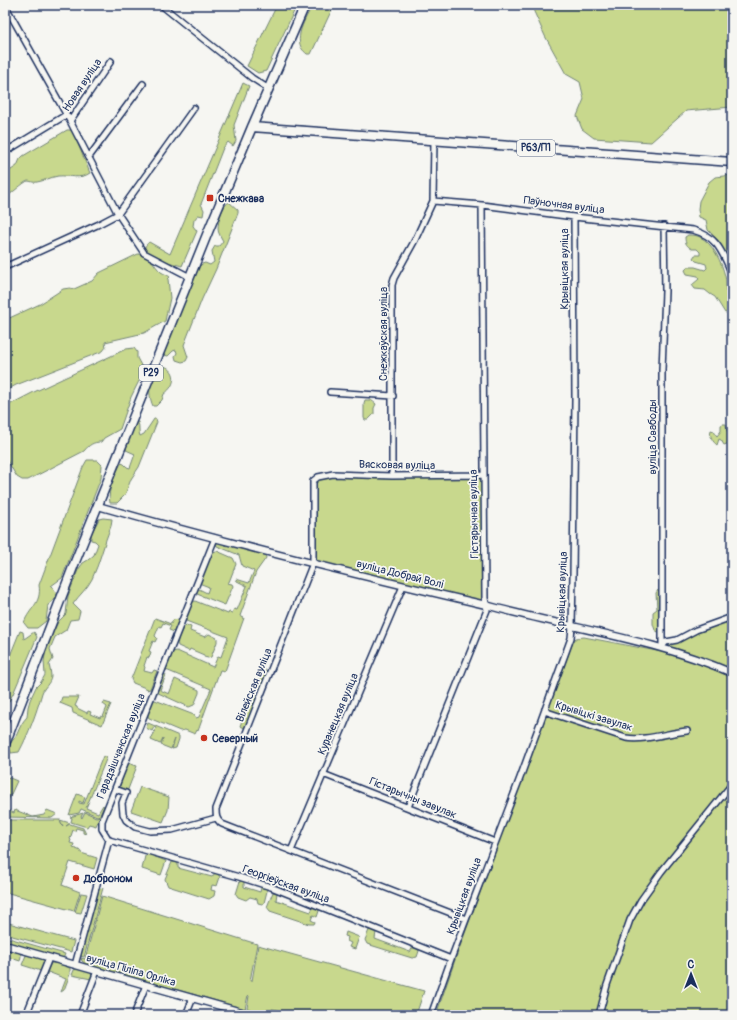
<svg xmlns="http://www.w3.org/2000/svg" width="737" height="1020" viewBox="0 0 737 1020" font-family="Pangolin,sans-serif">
<rect width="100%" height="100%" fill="#f6f6f2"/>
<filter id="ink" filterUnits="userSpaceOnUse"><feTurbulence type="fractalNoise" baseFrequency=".025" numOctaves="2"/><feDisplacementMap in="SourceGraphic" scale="8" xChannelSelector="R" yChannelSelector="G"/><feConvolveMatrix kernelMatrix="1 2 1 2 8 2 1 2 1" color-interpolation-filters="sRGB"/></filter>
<g filter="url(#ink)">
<path fill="#c8d88d" stroke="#728476" d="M277 5H297L266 71 258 73 247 66Z
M313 5H334L311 54H307C305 52 302 50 301 47 295 35 307 15 313 5Z
M531 5H732V107L686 111 651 142 594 138 582 129 577 116 584 99 580 82 566 74 545 36Z
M243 83 249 86 234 125 236 141 233 146 228 142 223 148 201 204 204 210 203 216 198 215 194 220 193 226 197 231 182 266C175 264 147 257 145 250 144 246 147 244 149 242L170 254Z
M67 130H71L73 132 90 173C80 180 69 175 58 176 51 177 44 181 37 182 33 183 31 181 28 181 25 181 10 195 5 198V174L17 166 20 159 23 156Z
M732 175V263L728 262 718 240 708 230 706 220 699 217 698 209 699 201 709 182 715 177Z
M229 202 238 210V213L216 269 202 299 184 345 188 357 186 361 182 362 176 360 175 356 177 353 176 350 173 351 168 356 164 355 163 352 198 268 202 264 205 263 210 265 214 262 212 251 215 246H219L223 241C221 237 218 233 218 229 218 221 222 206 229 202Z
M688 235C692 235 696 235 700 237 713 243 722 263 725 276 728 287 722 292 732 299V311L725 313 715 297 710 294 705 290 695 289 692 285 699 279 698 276 687 274 685 270 688 267H695L705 270 707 268 706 264 696 261 693 258 695 255H700V252L697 249H692C687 246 685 244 685 237Z
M138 254C151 254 153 265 161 272 164 274 168 275 170 277L168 279 170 298 165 321 144 333 105 342 106 347 103 351 16 385 5 391V320L40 304 63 289 70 288 74 289 92 281 99 273Z
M134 348 137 352V358L144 371 131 397 120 429 104 438 101 442C93 442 89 445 84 451L28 480H22L17 477 5 457V407L34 392 126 349Z
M160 365C178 368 177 385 164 394L162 400 156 406H153C147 393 149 375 160 365Z
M365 400H371L376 404 374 408V414L368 420H365L364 418V403Z
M154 419H156L157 422 139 467 131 479 125 495 117 503H110C107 488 115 476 121 463L124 464 127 467 130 468 135 454 126 450 127 442 135 423 138 422C140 427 138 432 140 436L144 434Z
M723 424H726L727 431 730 432 732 431V442L724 445 721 440 719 439 717 445C713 442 709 436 711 430L714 431 716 435 717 436 721 431V425Z
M87 460H97L102 465 101 478 62 578 51 586C60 595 57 598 48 605L46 621 37 628H28L24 623C29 608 42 604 39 585L83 467Z
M484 475 486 605 313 563V481L322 476Z
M103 518 112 519 111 526C104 543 100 562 92 579 87 589 79 595 73 604L80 611 78 619 70 620 66 630 55 637 50 649 53 659 49 665C50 669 51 673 51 677 50 684 44 687 42 693 36 714 29 733 19 752L11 753 8 747C10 743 15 738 17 734 20 727 22 722 27 717L28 707 30 700 36 687 41 682 45 675 44 661 47 644 58 622 66 614 68 596 78 570 83 563 88 560 94 555 98 544 95 541 91 540V534L99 519Z
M217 541 265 554 266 558 256 572 240 616 244 618 225 671 220 670 198 731 197 730 195 734 185 730 180 731 149 718 147 714 152 701 155 700 194 715 196 718 199 717 211 689 166 670 165 668 172 652 177 651 213 667 218 656 221 657 228 637 186 621 185 618 192 602 195 601 228 614 229 612 232 613 234 609 237 610 247 586 237 581 236 579 249 583 254 571 242 566 239 555 217 546 216 544Z
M217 551 233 558 236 564 229 582 227 583 232 584 233 586 225 605 197 594 196 592 197 588 207 593 209 587 199 583 212 552Z
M658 590 660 592V629L658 632 655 630 653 624V612L657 609 656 593Z
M155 618 171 624 173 620 179 619 174 632 169 630 171 626 163 623 161 627 159 626 155 636 157 638 155 642 153 641 149 651 151 652 149 658 147 657 144 666 145 667 144 671 152 673 154 670 157 671 150 689 147 690 148 689 133 683 131 679Z
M732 621V1015H436L455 960 573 642 576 638 584 637 657 651H669L662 648 666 642 720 622Z
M186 625 191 627 190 631 205 637 209 634 217 638V642L211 657 208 658 204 657V655L190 649 189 651 178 646C176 640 181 630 186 625Z
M20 631 23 632 24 639 34 632 37 637 13 694 5 708V668Z
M263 669 267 671 260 690 255 688Z
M164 674 166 675 160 690 169 694 175 679 199 690V693L194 705 189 707 156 692 163 675Z
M253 692 258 694 245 728 240 726Z
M62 697H79L75 706 77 707V708L87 713 88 711 91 712 90 714 100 718 101 716 103 717 107 707 103 704 104 702 111 704 102 725 73 713 72 708 60 703Z
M148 723 179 736V739L176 748 172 749 175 739 171 749 161 745 163 738 160 744 151 740 156 728 154 727 152 731 146 728Z
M103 756 107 757 86 808 98 813 103 805 104 806 100 815 97 816 81 809 79 813 69 815 77 794 85 797 83 803 79 801V803L84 804Z
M128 763 137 766 127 792 121 788 120 785Z
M5 776 17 781 5 807Z
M140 787 169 797 168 810 163 822 131 811Z
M5 809 14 813 15 810 33 817 44 815 47 810 57 814 52 818 5 817Z
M85 812 96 817 100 816 96 826 89 824 87 827 71 822 72 818 70 817 83 813 81 817 82 818Z
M5 820H60L61 824 63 826 60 820 70 823 66 826 70 824 83 828 86 834 83 833V830L76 828 75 831 73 830 70 839 71 840 70 843 74 844 73 847 76 848V849L81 851V853L97 858 94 869 70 862 62 885 80 892 74 911 5 892Z
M148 854 166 861 161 875 142 869 145 856Z
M172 862 178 863V868L212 877 215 873 218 874 220 877 217 886 212 885 211 890 215 891 214 896 209 899 168 886 165 879Z
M240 881H244V887L260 892 261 888H266L267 891 264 903 262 904 258 903 257 899 250 897 246 900 238 897 236 894Z
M103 888 84 957 80 956 98 891 99 889Z
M273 892 277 893 276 900 311 912 313 907 318 909 319 911 317 917 313 915 311 920 315 922 314 924H309L270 911 267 907Z
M81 893 87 894 81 913 75 912Z
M102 896 257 944 250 981H252L258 945 424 991 416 1015H278L277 1014 278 1010 272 1009 271 1012H257L247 1008 249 996 248 995 245 1009 86 964 82 961 81 958 85 959Z
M5 922 74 941 71 952 5 934Z
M369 930H372L376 932 375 939 410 952 413 947 418 949 419 951 417 957 412 958 367 944 365 940Z
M346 932 359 937 355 949 349 947 351 943 347 941 348 937 345 936Z
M5 937 65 954 63 959 5 942Z
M5 949 20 953 21 956 20 961 5 956Z
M26 955 44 959 45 963 33 991 41 971 22 965Z
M51 963 60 964 70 968V974L64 990 61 992 66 979 48 972 35 1000Z
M76 969 90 972 93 976 91 979 72 975 74 970Z"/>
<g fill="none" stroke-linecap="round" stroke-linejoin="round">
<defs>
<path id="minor" d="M5 5 70 121 118 214 144 253 190 277
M161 5 252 78 269 89
M70 121 111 61
M5 152 66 115
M89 157 143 84
M433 201 482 205 574 217 693 230C718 237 722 252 732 274
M5 267 97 225 118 214 194 108
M330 392 393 396
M392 476V285L394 278 415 240 433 201 434 141
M662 647 666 642 677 640 696 630 732 617
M662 648V370L665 291 664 226
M545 709 547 712 626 738C645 741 667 733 687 731
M323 774 495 842
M115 789 126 793 122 803 123 814 126 820 135 827 150 831 172 830 216 818
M408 807 487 610 485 598 482 205
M109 840 239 877 271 887 451 959
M291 851 403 586
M466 919 222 824C216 820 216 815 216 809L313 563V481L318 477 333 474 392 476 484 475
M75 965 109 840 102 829V821L215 538
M26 1015 49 958
M80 1015 97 971
M134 1015 146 985
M186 1015 193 998
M431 1015 451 959 520 778 571 638 572 627 573 575 575 400 574 217
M599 1015 607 985 630 920 641 900 661 872 732 784"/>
<path id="tertiary" d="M98 506C227 543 356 575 486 605 568 628 654 639 732 673
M5 945 252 1015"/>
<path id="primary" d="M252 127 732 162
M5 744 75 562 208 232 252 127 305 5"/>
</defs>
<use href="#minor" stroke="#1b2f5e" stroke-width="8"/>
<use href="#tertiary" stroke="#1b2f5e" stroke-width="9"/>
<use href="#primary" stroke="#1b2f5e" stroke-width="11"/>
<use href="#minor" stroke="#f6f6f2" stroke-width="5"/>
<use href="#tertiary" stroke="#f6f6f2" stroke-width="6"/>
<use href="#primary" stroke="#f6f6f2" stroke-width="8"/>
</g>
</g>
<g fill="#c8321e" stroke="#f6f6f2" stroke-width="1.5">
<rect x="206" y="194" width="8" height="8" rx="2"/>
<circle cx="204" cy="738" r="4"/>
<circle cx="76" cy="878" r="4"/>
</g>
<g text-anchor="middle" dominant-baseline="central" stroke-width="3.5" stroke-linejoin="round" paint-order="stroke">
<g fill="#f6f6f2" stroke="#5d6b8a" stroke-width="1">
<rect x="517" y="140" width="38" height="16" rx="3"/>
<rect x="139" y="365" width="24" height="16" rx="3"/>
</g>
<g font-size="10" font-weight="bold" fill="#1b2f5e">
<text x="536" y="148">Р63/П1</text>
<text x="151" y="373">Р29</text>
</g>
<g font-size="11" fill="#1b2f5e" stroke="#f6f6f2">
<text transform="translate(82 85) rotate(-56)">Новая вуліца</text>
<text transform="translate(564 205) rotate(7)">Паўночная вуліца</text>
<text transform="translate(564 269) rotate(-90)">Крывіцкая вуліца</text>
<text transform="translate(383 334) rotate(-90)">Снежкаўская вуліца</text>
<text transform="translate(652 437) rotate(-90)">вуліца Свабоды</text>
<text transform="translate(397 465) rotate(1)">Вясковая вуліца</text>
<text transform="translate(474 514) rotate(-91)">Гістарычная вуліца</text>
<text transform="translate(400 574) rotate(14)">вуліца Добрай Волі</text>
<text transform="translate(562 592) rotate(-88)">Крывіцкая вуліца</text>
<text transform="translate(254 685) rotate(-68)">Вілейская вуліца</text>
<text transform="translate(338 714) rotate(-67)">Куранецкая вуліца</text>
<text transform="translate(594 716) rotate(17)">Крывіцкі завулак</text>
<text transform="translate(121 746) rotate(-68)">Гарадзішчанская вуліца</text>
<text transform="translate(413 798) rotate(22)">Гістарычны завулак</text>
<text transform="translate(286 884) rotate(20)">Георгіеўская вуліца</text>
<text transform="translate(464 896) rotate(-70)">Крывіцкая вуліца</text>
<text transform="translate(131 970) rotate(16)">вуліца Піліпа Орліка</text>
</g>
<g font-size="11" font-weight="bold" fill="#1b2f5e" stroke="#f6f6f2" text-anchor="start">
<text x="218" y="198">Снежкава</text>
<text x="212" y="738">Северный</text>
<text x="84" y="878">Доброном</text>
</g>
</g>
<rect width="737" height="1020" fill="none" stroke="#f6f6f2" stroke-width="20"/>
<rect x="10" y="10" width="717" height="1000" fill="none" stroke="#1b2f5e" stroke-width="1.5" filter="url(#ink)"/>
<g transform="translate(691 974)" stroke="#f6f6f2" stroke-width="3" paint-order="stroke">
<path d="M0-3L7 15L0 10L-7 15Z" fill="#1b2f5e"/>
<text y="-6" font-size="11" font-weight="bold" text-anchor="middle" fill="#1b2f5e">С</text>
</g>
</svg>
